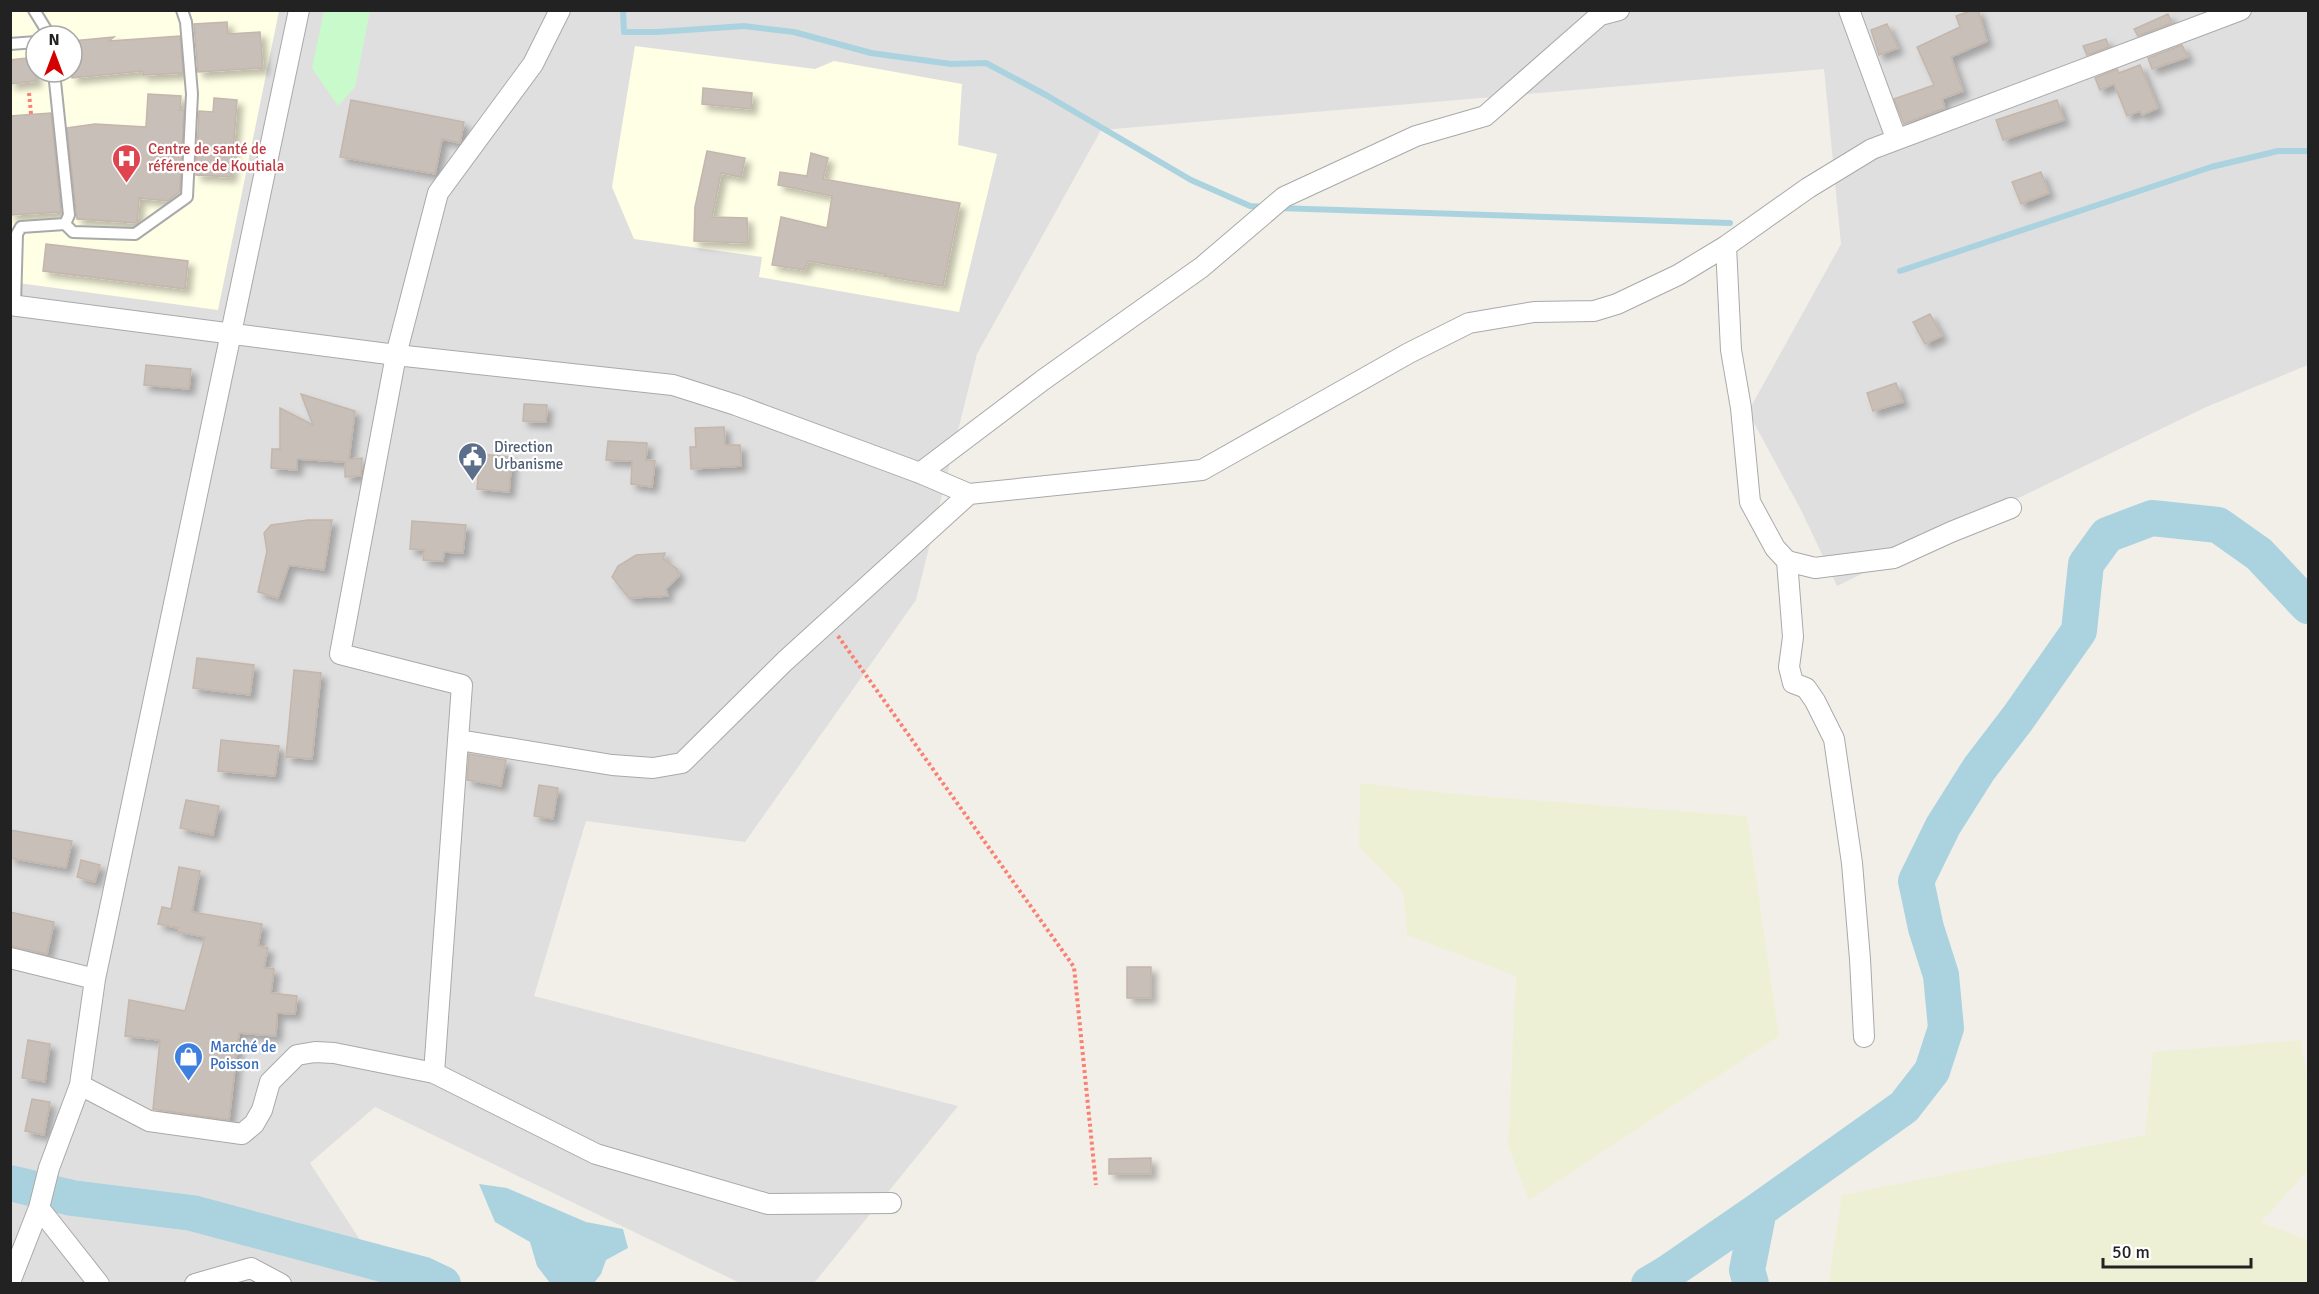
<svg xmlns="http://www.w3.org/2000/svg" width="2319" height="1294" viewBox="0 0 2319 1294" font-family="Signika,sans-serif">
<defs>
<filter id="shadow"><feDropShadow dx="5.5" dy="5.5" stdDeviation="3" flood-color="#0004"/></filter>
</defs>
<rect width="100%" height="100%" fill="#f2efe9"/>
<path fill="#e0dfdf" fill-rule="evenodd" d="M10 11H2308V365L2204 408 1837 586 1801 510 1748 412 1841 244 1824 69 1101 130 977 354 916 600 745 842 586 821 534 996 958 1106 814 1283H740L375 1107 310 1163 388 1283H11ZM36 36H72V72H36Z"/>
<path fill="#ffffe5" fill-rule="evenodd" d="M10 11H279L218 310 11 282ZM36 36H72V72H36Z
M635 46 815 69 834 61 962 84 958 145 997 154 959 312 759 277 762 257 634 239 612 187Z"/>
<path fill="#eef0d5" d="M1360 783 1465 795 1747 816 1779 1036 1529 1200 1508 1145 1516 976 1407 935 1403 892 1359 847Z
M2300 1040 2308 1081V1170L2261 1222 2308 1240V1283H1828L1842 1195 2145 1135 2153 1052Z"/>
<path fill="#c8facc" d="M324 11H370L355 87 338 106 312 68Z"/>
<path fill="#aad3df" d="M479 1184 507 1188 586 1222 623 1229 628 1248 606 1260 601 1274 594 1283H550L537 1266 530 1242 495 1222Z"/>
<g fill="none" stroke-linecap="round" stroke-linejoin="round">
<path stroke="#aad3df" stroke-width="6" d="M623 10 624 32H657L744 26 794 32 871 53 951 64 986 63 1046 95 1191 180 1250 206 1265 207
M1278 208 1730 223
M1900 271 2211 167 2278 151H2308"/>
<path stroke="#aad3df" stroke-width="36" d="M10 1183 72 1198 192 1213 424 1275 443 1284
M1649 1284 1666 1274 1759 1210 1904 1107 1932 1071 1946 1028 1941 975 1926 928 1916 881 1943 826 1979 769 2018 718 2079 631 2086 564 2107 535 2152 518 2218 525 2259 554 2308 606
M1751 1284 1747 1270 1759 1210"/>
</g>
<path fill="#c7bfb8" stroke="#c4b6ab" stroke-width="1.5" filter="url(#shadow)" d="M1973 10H1978L1987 41 1951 57 1963 91 1942 99 1945 108 1904 124 1894 99 1934 85 1917 47 1960 27 1956 16Z
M2168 14 2172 23 2138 36 2134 29Z
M227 22 228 34 260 32 263 68 198 72 194 24Z
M1887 24 1898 48 1879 55 1871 30Z
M180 36 183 73 143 75 142 71 72 78V41L114 37 109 41Z
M2106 39 2109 47 2087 55 2083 46Z
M2182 45 2188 57 2152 69 2148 58Z
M36 57V81L10 84V60Z
M2140 65 2158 108 2142 115 2140 111 2127 116 2114 84 2100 90 2095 78 2117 69 2119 73Z
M703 88 752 93 751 109 702 104Z
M148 94 181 96 180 110H184L180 191 168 201 139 198 137 223 77 219 67 128 95 124 146 127Z
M214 98 237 100 231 177 196 175 199 111 213 112Z
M351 100 464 122 460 143 442 139 435 174 340 157Z
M2057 100 2064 120 2003 140 1996 120Z
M51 113 61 212 10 215V116Z
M707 151 745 158 741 177 721 173 712 217 747 218 748 243 694 241 695 207Z
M811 153 828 158 823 179 960 203 943 286 884 276 885 274 808 261 804 270 772 265 781 217 827 228 832 196 778 185 780 172 807 176Z
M2041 172 2049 193 2021 204 2012 182Z
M46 244 188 261 185 289 43 271Z
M1930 314 1942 336 1925 344 1913 322Z
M146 365 191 369 189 389 144 385Z
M1896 383 1903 402 1873 411 1867 393Z
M301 394 355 411 349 459 362 458 361 476 345 477V462L297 459V470L271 468 272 449H280V408L313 425Z
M524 404 547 405 546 422 523 421Z
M724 427 725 445H740L741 466 691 469 690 447H696L695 428Z
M608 441 647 443 646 460 655 461 652 487 631 484 632 461 606 460Z
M480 454 512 457 509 492 477 489Z
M308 520H332L324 570 289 565 278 598 258 592 267 551 264 533 271 525Z
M412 521 466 525 463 553 444 552 443 561 423 560 424 550 410 549Z
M665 553 663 559 677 569 679 576 666 589 668 596 629 598 612 577 618 566 636 555Z
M197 658 254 665 250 695 193 688Z
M294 670 321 673 312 759 286 757Z
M221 740 279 746 275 776 218 771Z
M469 754 506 760 501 786 467 780Z
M539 785 558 788 553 819 534 816Z
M186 800 219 806 213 835 180 828Z
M10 830 72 841 66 868 10 858Z
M81 860 100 865 95 882 77 877Z
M179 867 200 871 192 912 262 924 258 946 268 948 264 968 274 969 271 993 297 996 295 1014 277 1013 276 1036 239 1033 229 1120 153 1109 160 1040 125 1036 129 1000 185 1011 205 937 178 932V928L158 924 162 907 171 909Z
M10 912 54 922 47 954 10 946Z
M1127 967H1151V998H1127Z
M28 1040 50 1044 45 1082 22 1078Z
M32 1099 50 1102 44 1135 25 1131Z
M1151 1158V1174H1109V1159Z"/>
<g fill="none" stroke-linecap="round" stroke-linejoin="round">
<defs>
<path id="service" d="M34 10 50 36
M10 44 36 42
M65 224 73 232 135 234 187 197 192 94 186 22 182 10
M15 305 17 234 21 227 65 224 69 215 54 72"/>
<path id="minor" d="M1849 10 1896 138
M1726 246 1731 350 1741 408 1750 502 1775 548 1787 561 1815 568 1894 558 1951 532 2011 508
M10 305 396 355 673 385 736 405 920 473 969 494 1202 470 1409 353 1469 323 1534 312 1594 311 1617 304 1678 275 1726 246 1808 188 1872 149 2241 10
M920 473 1043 380 1202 267 1284 197 1416 136 1485 116 1600 15 1619 10
M1787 561 1793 637 1789 667 1793 683 1806 688 1815 701 1834 739 1852 863 1860 959 1864 1037
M459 740 612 765 653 768 682 763 785 661 969 494
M10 958 95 979
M434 1073 462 685 340 654 396 355 438 193 533 64 560 10
M80 1085 149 1121 242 1134 254 1124 262 1110 270 1082 297 1055 315 1052 334 1053 434 1073 596 1154 768 1204 891 1203
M39 1208 99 1284
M10 1282 39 1208 49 1168 80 1085 95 979 299 10
M195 1284 251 1268 281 1284"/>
</defs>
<use href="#service" stroke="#a9a9a9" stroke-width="14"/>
<use href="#minor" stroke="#a9a9a9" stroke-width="22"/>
<path stroke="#fa8072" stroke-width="4" stroke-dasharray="3 3" stroke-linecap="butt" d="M29 93 31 114
M838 636 1074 967 1096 1185"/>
<use href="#service" stroke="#fff" stroke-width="10"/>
<use href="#minor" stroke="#fff" stroke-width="20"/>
</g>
<defs>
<symbol id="hospital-pin" viewBox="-11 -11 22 30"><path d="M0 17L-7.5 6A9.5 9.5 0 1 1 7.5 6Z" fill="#e0444e" stroke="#fff"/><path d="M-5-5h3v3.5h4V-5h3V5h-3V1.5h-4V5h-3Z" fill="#fff"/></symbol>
<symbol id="civic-pin" viewBox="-11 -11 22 30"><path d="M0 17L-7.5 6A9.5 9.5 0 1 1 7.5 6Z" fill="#5c6f8a" stroke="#fff"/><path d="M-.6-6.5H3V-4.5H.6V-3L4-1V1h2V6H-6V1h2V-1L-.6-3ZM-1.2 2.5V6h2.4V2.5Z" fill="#fff"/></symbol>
<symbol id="shop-pin" viewBox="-11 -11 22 30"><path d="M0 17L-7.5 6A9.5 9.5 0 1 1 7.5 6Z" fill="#3f7fe0" stroke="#fff"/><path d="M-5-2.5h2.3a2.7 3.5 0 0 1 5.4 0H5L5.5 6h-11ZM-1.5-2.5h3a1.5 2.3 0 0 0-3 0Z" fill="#fff"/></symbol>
</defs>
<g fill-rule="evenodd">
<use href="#hospital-pin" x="110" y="142" width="33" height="45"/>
<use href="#civic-pin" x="456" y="440" width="33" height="45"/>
<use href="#shop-pin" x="172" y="1040" width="33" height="45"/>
</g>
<g text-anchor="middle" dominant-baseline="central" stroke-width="4.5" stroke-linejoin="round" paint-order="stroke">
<g font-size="15" fill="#be3a42" stroke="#fff" text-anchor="start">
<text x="148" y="149">Centre de santé de<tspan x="148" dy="17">référence de Koutiala</tspan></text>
</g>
<g font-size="15" fill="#4e5e75" stroke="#fff" text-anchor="start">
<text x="494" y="447">Direction<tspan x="494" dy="17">Urbanisme</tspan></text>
</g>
<g font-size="15" fill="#366cbe" stroke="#fff" text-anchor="start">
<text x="210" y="1047">Marché de<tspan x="210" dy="17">Poisson</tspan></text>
</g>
</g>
<rect width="2319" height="1294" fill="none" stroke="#222222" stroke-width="24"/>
<g transform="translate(54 54)"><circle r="28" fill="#ffffff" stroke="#a7a7a7" stroke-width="1.5"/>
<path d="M0-4.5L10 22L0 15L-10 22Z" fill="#d40000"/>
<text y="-9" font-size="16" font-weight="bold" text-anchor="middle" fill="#222222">N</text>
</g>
<path d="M2103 1258v9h148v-9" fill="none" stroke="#222222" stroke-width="3"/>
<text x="2112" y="1258" font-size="18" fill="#222222" stroke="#ffffff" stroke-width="4.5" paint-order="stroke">50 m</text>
</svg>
